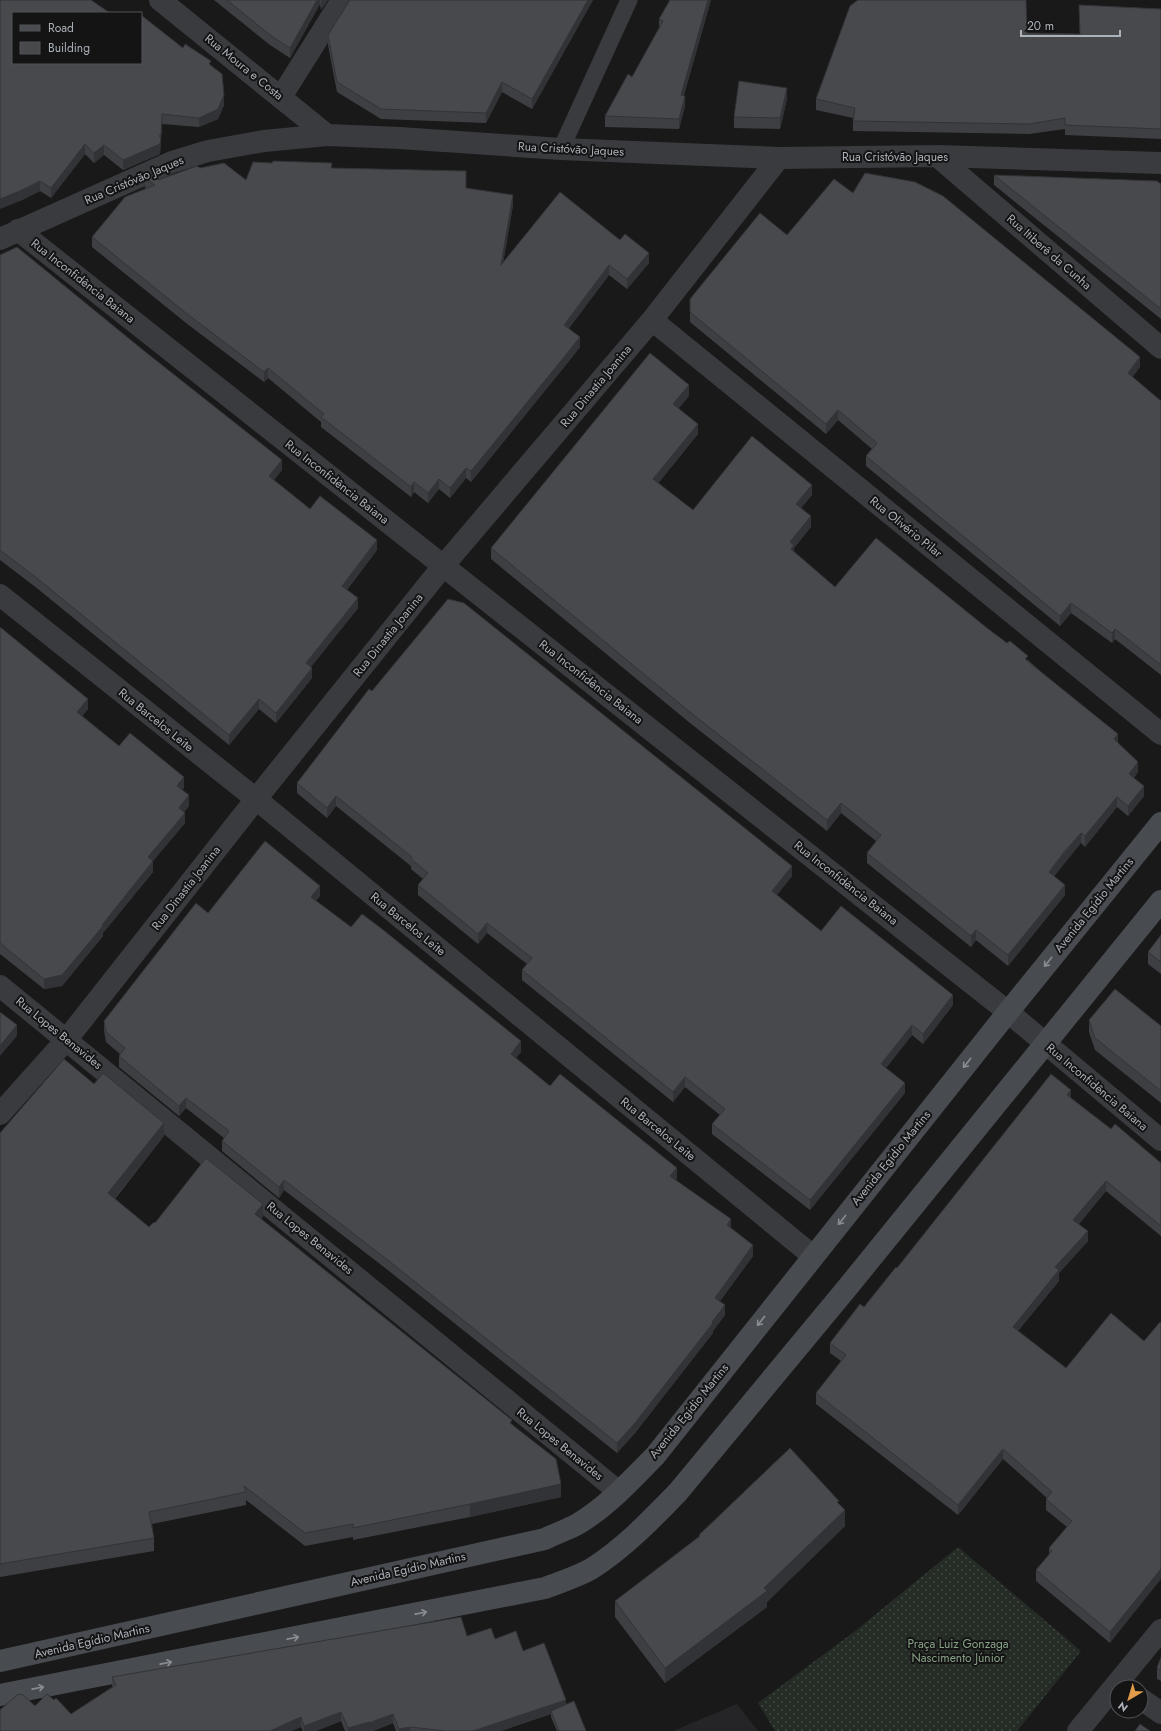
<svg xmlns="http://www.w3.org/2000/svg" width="1161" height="1731" viewBox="0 0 1161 1731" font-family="Jost,sans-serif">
<defs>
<pattern id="grass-dots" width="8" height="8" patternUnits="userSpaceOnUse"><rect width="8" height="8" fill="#252c25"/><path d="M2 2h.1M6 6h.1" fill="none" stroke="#424843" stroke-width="1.8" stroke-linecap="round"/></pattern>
</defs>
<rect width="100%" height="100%" fill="#19191a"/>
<path fill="#252527" d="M737 1704 758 1731H673Z"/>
<path fill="url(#grass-dots)" d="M958 1547 1081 1651 1017 1731H775L758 1703 854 1632Z"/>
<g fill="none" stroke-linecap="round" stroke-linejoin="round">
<path stroke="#3a3b3f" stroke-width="17" d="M561 149 629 0"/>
<path stroke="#3a3b3f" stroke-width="22" d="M160 0 327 135
M281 97 342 0
M937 156 1161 348
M18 230 1008 1012 1161 1140
M0 239 172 162 208 151 264 141 327 135 400 138 561 149 779 158 937 156 1161 163
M652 320 1161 734
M0 595 256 799 813 1256
M0 986 619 1492
M0 1114 67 1039 256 799 444 565 652 320 779 158
M1141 1699 1161 1713
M1078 1731 1161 1630"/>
<path stroke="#484b4f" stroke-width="22" d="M0 1661 545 1539C555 1534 566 1530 576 1525 606 1508 631 1480 655 1456L1008 1012 1161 823
M0 1695 545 1588C560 1582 577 1577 591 1569 623 1549 651 1520 678 1492L847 1288 1161 901"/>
</g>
<path fill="#3e3f42" d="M214 0H328L321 10 320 4 290 58 270 45Z
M350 0H593L532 109 502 92 486 123 381 119 337 92 328 45V35Z
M711 0 684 95 685 106 679 129 605 127V116L632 77 659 28V19Z
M1079 5 1161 9V139L1065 135V129L1029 134 853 131V118L816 110V99L1027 33 1080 34Z
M13 13 183 48 211 65 224 105 218 119 199 127 162 124 160 154 123 170 104 155 94 163 85 154 51 198 40 191 20 201Z
M787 99 780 129 734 128V117Z
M200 168 246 180 332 168 466 188 513 205 503 263H649L627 289 609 275 569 328 580 347 565 366 471 482 466 478 450 498 439 489 428 503 414 492 411 497 321 427V422L268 378 264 382 186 323 92 247V237L147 189 145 188V178L158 180Z
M994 175 1161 184V319L994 185Z
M853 193 1140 367 1132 377 1161 401V675L1115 639 1112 643 1071 613 1060 626 866 466V456L872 449 838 420 826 434 690 322V299L787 235Z
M0 255 282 470 274 480 310 509 377 550 347 590 358 608 311 667 312 678 276 723 259 709 229 745 38 589 0 560Z
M689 396 679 408 698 434 658 483 693 510 812 495 801 508 811 527 794 548V552L835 587 1028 660 1118 742 1138 772 1134 778 1144 796 1128 816 1117 807 1085 847 1081 843 1064 863 1054 876 1065 895 1008 966 976 940 971 947 867 863V853L876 841 841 813 827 831 690 723 491 559V548Z
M0 627 88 709 82 716 119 746 184 788 182 790 189 806 184 812 185 823 153 861V872L103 933V936L62 986 44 989 0 954Z
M372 691 792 876 777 895 821 931 953 1005 923 1044 912 1035 886 1068 905 1093 810 1210 712 1134V1124L720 1115 685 1087 673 1102 522 980V970L527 964 487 933 478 944 418 895V885L423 879 411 869V866L336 806 327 818 297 793V783Z
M320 896 316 901 351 927 521 1052 516 1058 550 1086 677 1178 676 1180 731 1228 753 1256 720 1301 725 1315 713 1331V1333L635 1433 617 1453 389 1271 284 1190 279 1198 222 1151V1141L224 1138 186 1108 179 1116 119 1067V1056L120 1054 106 1042 104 1031V1021L208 913Z
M1161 935V974L1148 964V952Z
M1089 1020 1161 1026V1103L1095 1050 1089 1032Z
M94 1084 164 1136 115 1199 149 1227 155 1223 263 1217 261 1219 512 1424 561 1497 470 1517 353 1540V1537L305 1546 246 1500V1505L152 1524 154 1538V1551L0 1577V1133Z
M1071 1098 1111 1129 1161 1163V1236L1106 1191 1079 1224 1088 1241 1059 1273V1281L1018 1331 1066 1368 1111 1313 1110 1643 1036 1581V1570L1049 1555V1548L1067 1527 1046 1510V1499L1047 1498 1003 1459 958 1515 816 1404V1393L841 1361 830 1353V1343L864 1307 897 1268Z
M839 1504 845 1526 767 1602V1607L665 1683 615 1617V1601L699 1537V1535Z
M467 1636 495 1639 523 1651 566 1705 586 1731H557L551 1717V1714L501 1731H396L393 1723 373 1731H345L341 1721 316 1731H303L301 1727 291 1731H0L35 1706 54 1700 71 1714 112 1687V1677Z
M1161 1657V1681L1157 1679V1668Z"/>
<path fill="#323336" d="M317 0H320V4L290 58V48Z
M321 0H328L321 10Z
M588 0H593L532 109V99Z
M708 0H711L681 105V95Z
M502 82V92L486 123V113Z
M787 88V99L780 129V118Z
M224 95V105L218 119 199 127V118Z
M685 96V106L679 129V119Z
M162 114V124L160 154 123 170V160Z
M85 144V154L51 198V188Z
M104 145V155L94 163V153Z
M40 181V191L20 201 0 209V199Z
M513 195V205L501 275V265Z
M649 253V263L627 289V279Z
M609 265V275L564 335V325Z
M580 337V347L471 482V471Z
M1140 357V367L1128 383V373Z
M268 368V378L264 382V372Z
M689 385V396L673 414V404Z
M838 410V420L826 434V424Z
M698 424V434L653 490V479Z
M282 460V470L269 486V476Z
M466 468V478L450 498V488Z
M439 479V489L428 503V493Z
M414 482V492L411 497V487Z
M812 485V495L796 514V504Z
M811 516V527L794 548V556L791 560 790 542Z
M377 540V550L342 596V586Z
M358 598V608L306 673V663Z
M1071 603V613L1060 626V616Z
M1115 629V639L1112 643V633Z
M312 668V678L276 723V713Z
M88 699V709L77 723V712Z
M259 699V709L229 745V735Z
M1118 734V745L1114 739Z
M1138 762V772L1129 784V774Z
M184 777V788L177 796V786Z
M1144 786V796L1128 816V806Z
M189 795V806L179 818V808Z
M336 796V806L327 818V808Z
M1117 797V807L1085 847V836Z
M841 803V813L827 831V820Z
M185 813V823L148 867V857Z
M1081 833V843L1049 883V872Z
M153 861V872L103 933V936L62 986 44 989V979L102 925Z
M792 866V876L772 901V891Z
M1065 885V895L1008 966V955Z
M320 886V896L311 907V897Z
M487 923V933L478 944V934Z
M976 930V940L971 947V936Z
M953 995V1005L923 1044V1034Z
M17 1025V1036L0 1056V1046Z
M912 1025V1035L881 1074V1064Z
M521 1041V1052L511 1064V1054Z
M685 1077V1087L673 1102V1092Z
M905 1083V1093L810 1210V1200Z
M1071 1090V1100L1067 1095Z
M186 1098V1108L179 1116V1106Z
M164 1123V1136L108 1206V1193Z
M677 1168V1178L670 1187V1176Z
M284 1180V1190L279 1198V1187Z
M1106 1181V1191L1073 1230V1220Z
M263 1204V1217L255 1227V1214Z
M731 1219V1230L727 1225Z
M1088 1231V1241L1059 1273V1281L1013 1337V1327L1055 1267Z
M753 1245V1256L715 1308V1298Z
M725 1305V1315L713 1331V1333L635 1433 617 1453V1443Z
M1003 1449V1459L958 1515V1505Z
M561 1484V1497L470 1517V1504Z
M845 1510V1526L767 1602V1607L665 1683V1668L764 1588Z
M1161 1569V1579L1110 1643V1632Z
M566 1700V1709L551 1711V1714L501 1731H476V1730Z
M341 1712V1721L316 1731H304V1726Z
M393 1714V1723L373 1731H369V1723Z
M301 1717V1727L291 1731H270Z
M369 1722V1731H348V1728Z
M410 1727V1731H399V1729Z"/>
<path fill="#48494d" stroke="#323336" d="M0 0H91L110 13H13V63H141V15L183 48 185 44 211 61 209 64 222 74 224 95 218 109 199 118 162 114 161 135 159 136 161 137 160 144 123 160 104 145 94 153 85 144 51 188 40 181 20 191 0 199Z
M227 0H317L290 48 270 35Z
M350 0H588L532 99 502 82 486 113 381 109 337 82 328 35Z
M670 0H708L681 95 685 96 679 119 605 116 628 74 632 77 663 21 659 19Z
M858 0H1026L1027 33 1080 34 1079 5 1161 9V129L1065 125V118L1029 124 853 121 855 108 816 99 850 6Z
M739 81 787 88 780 118 734 117Z
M273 161 332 163 331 168 466 171V188L513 195 501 265 560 192 620 240 625 234 649 253 627 279 609 265 564 325 580 337 565 356 471 471 466 468 450 488 439 479 428 493 414 482 411 487 321 417 324 414 268 368 264 372 186 313 92 237 125 197 155 185 145 178 158 172V180L197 166 200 168 224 163 246 180 253 162 272 163Z
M865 173 915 182 943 196 1140 357 1128 373 1161 401V665L1115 629 1112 633 1071 603 1060 616 866 456 877 443 838 410 826 424 690 312V299L760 213 787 235 834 179 853 193Z
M994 175 1157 181 1161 184V309Z
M17 247 143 350 282 460 269 476 310 509 320 496 377 540 342 586 358 598 306 663 312 668 276 713 259 699 229 735 38 579 0 550V255Z
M650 353 689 385 673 404 698 424 653 479 693 510 752 436 812 485 796 504 811 516 790 542 794 545 791 549 835 587 876 538 987 628 1007 643 1010 641 1028 656 1025 659 1118 734 1114 739 1138 762 1129 774 1144 786 1128 806 1117 797 1085 836 1081 833 1064 852 1049 872 1065 885 1008 955 976 930 971 936 867 853 881 835 841 803 827 820 690 712 491 548Z
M448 599 464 603 792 866 772 891 821 931 841 906 953 995 923 1034 912 1025 881 1064 905 1083 810 1200 712 1124 725 1109 685 1077 673 1092 522 970 532 958 487 923 478 934 418 885 428 873 411 859 412 857 336 796 327 808 297 783 369 689 372 691Z
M0 627 88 699 77 712 119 746 130 733 184 777 177 786 189 795 179 808 185 813 148 857 153 861 102 925 103 926 62 975 44 979 0 943Z
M265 841 320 886 311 897 351 927 362 914 382 929 521 1041 511 1054 550 1086 560 1074 677 1168 670 1176 731 1219 727 1225 753 1245 715 1298 725 1305 712 1322 713 1323 635 1423 617 1443 389 1261 284 1180 279 1187 222 1141 229 1131 186 1098 179 1106 119 1056 125 1048 106 1032 104 1021 196 903 208 913Z
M1161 935V962L1148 952Z
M1115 989 1161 1026V1091L1095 1038 1089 1020Z
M0 1012 17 1025 0 1046Z
M64 1059 94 1084 103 1073 164 1123 108 1193 149 1227 154 1222 155 1223 206 1158 263 1204 255 1214 512 1420 510 1423 556 1459 561 1484 470 1504 353 1528V1524L305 1533 244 1486 246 1492 149 1512 154 1538 0 1564V1133Z
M1051 1074 1071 1090 1067 1095 1111 1129 1115 1124 1161 1163V1226L1106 1181 1073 1220 1088 1231 1055 1267 1059 1270 1013 1327 1066 1368 1111 1313 1144 1341 1160 1322 1161 1323V1569L1110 1632 1036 1570 1052 1551 1049 1548 1072 1521 1046 1499 1052 1492 1003 1449 958 1505 816 1393 846 1355 830 1343 860 1304 864 1307 896 1267 897 1268Z
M790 1448 839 1501 837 1502 845 1510 764 1588 767 1591 665 1668 615 1601 700 1536 699 1535Z
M461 1617 467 1636 491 1628 495 1639 516 1631 523 1651 544 1643 566 1700 476 1730 471 1731H446L410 1727 399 1729 393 1714 369 1723V1722L348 1728 341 1712 304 1726 301 1717 270 1731H0V1709V1710L17 1695 22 1694 35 1706 47 1694 54 1700 56 1698 71 1714 116 1685 112 1677Z
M1161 1657V1670L1157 1668Z
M574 1701 586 1731H559L551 1711Z
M1140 1724 1150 1731H1135Z"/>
<defs><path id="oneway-shaft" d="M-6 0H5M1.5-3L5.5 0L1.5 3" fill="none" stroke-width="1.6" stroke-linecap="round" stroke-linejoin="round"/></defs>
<g stroke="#898e94">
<use href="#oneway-shaft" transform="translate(1048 962) rotate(129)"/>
<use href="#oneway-shaft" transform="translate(967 1063) rotate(129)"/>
<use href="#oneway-shaft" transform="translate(842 1220) rotate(129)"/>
<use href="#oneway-shaft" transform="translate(761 1321) rotate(128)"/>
<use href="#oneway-shaft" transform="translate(421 1613) rotate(-11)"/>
<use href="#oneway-shaft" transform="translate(293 1638) rotate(-11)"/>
<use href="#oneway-shaft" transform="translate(166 1663) rotate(-11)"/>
<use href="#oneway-shaft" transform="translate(38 1688) rotate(-11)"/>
</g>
<g text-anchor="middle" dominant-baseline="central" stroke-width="4" stroke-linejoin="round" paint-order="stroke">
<g font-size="12" fill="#acb2b9" stroke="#141415">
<text transform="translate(244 67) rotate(39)">Rua Moura e Costa</text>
<text transform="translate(571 149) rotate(3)">Rua Cristóvão Jaques</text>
<text x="895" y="157">Rua Cristóvão Jaques</text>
<text transform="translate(134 180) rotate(-23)">Rua Cristóvão Jaques</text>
<text transform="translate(1049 252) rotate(41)">Rua Itiberê da Cunha</text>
<text transform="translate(83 281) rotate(38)">Rua Inconfidência Baiana</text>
<text transform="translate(596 386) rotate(-50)">Rua Dinastia Joanina</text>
<text transform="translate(337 482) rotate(38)">Rua Inconfidência Baiana</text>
<text transform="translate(906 527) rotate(39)">Rua Olivério Pilar</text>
<text transform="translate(388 635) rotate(-51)">Rua Dinastia Joanina</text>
<text transform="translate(591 682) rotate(38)">Rua Inconfidência Baiana</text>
<text transform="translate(156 720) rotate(39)">Rua Barcelos Leite</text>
<text transform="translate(846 883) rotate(38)">Rua Inconfidência Baiana</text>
<text transform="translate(186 888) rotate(-52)">Rua Dinastia Joanina</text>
<text transform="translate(1094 905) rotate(-51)">Avenida Egídio Martins</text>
<text transform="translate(408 924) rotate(39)">Rua Barcelos Leite</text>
<text transform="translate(59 1033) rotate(39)">Rua Lopes Benavides</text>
<text transform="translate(1097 1087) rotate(40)">Rua Inconfidência Baiana</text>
<text transform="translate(658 1129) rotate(39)">Rua Barcelos Leite</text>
<text transform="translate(891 1158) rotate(-51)">Avenida Egídio Martins</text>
<text transform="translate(310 1238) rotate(39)">Rua Lopes Benavides</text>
<text transform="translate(689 1411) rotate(-51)">Avenida Egídio Martins</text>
<text transform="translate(560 1444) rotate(39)">Rua Lopes Benavides</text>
<text transform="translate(408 1569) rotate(-13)">Avenida Egídio Martins</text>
<text transform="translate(92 1641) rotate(-13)">Avenida Egídio Martins</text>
</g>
<g font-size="12" fill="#87a285" stroke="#141415">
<text x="958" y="1644">Praça Luiz Gonzaga<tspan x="958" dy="14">Nascimento Júnior</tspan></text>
</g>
</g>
<rect x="12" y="12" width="130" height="52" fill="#141415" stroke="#515357"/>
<rect x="20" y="25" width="20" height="6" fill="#484b4f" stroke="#515357"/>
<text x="48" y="32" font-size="12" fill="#acb2b9">Road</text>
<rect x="20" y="42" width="20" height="12" fill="#48494d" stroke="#515357"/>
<text x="48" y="52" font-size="12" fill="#acb2b9">Building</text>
<g transform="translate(1129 1699) rotate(218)"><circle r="19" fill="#141415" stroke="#515357"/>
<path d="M0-3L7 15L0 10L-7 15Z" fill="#e39c48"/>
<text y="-6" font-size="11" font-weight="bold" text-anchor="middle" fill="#acb2b9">N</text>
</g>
<path d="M1021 30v6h99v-6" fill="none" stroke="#acb2b9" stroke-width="2"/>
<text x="1027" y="30" font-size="12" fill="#acb2b9" stroke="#141415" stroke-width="3" paint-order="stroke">20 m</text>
</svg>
